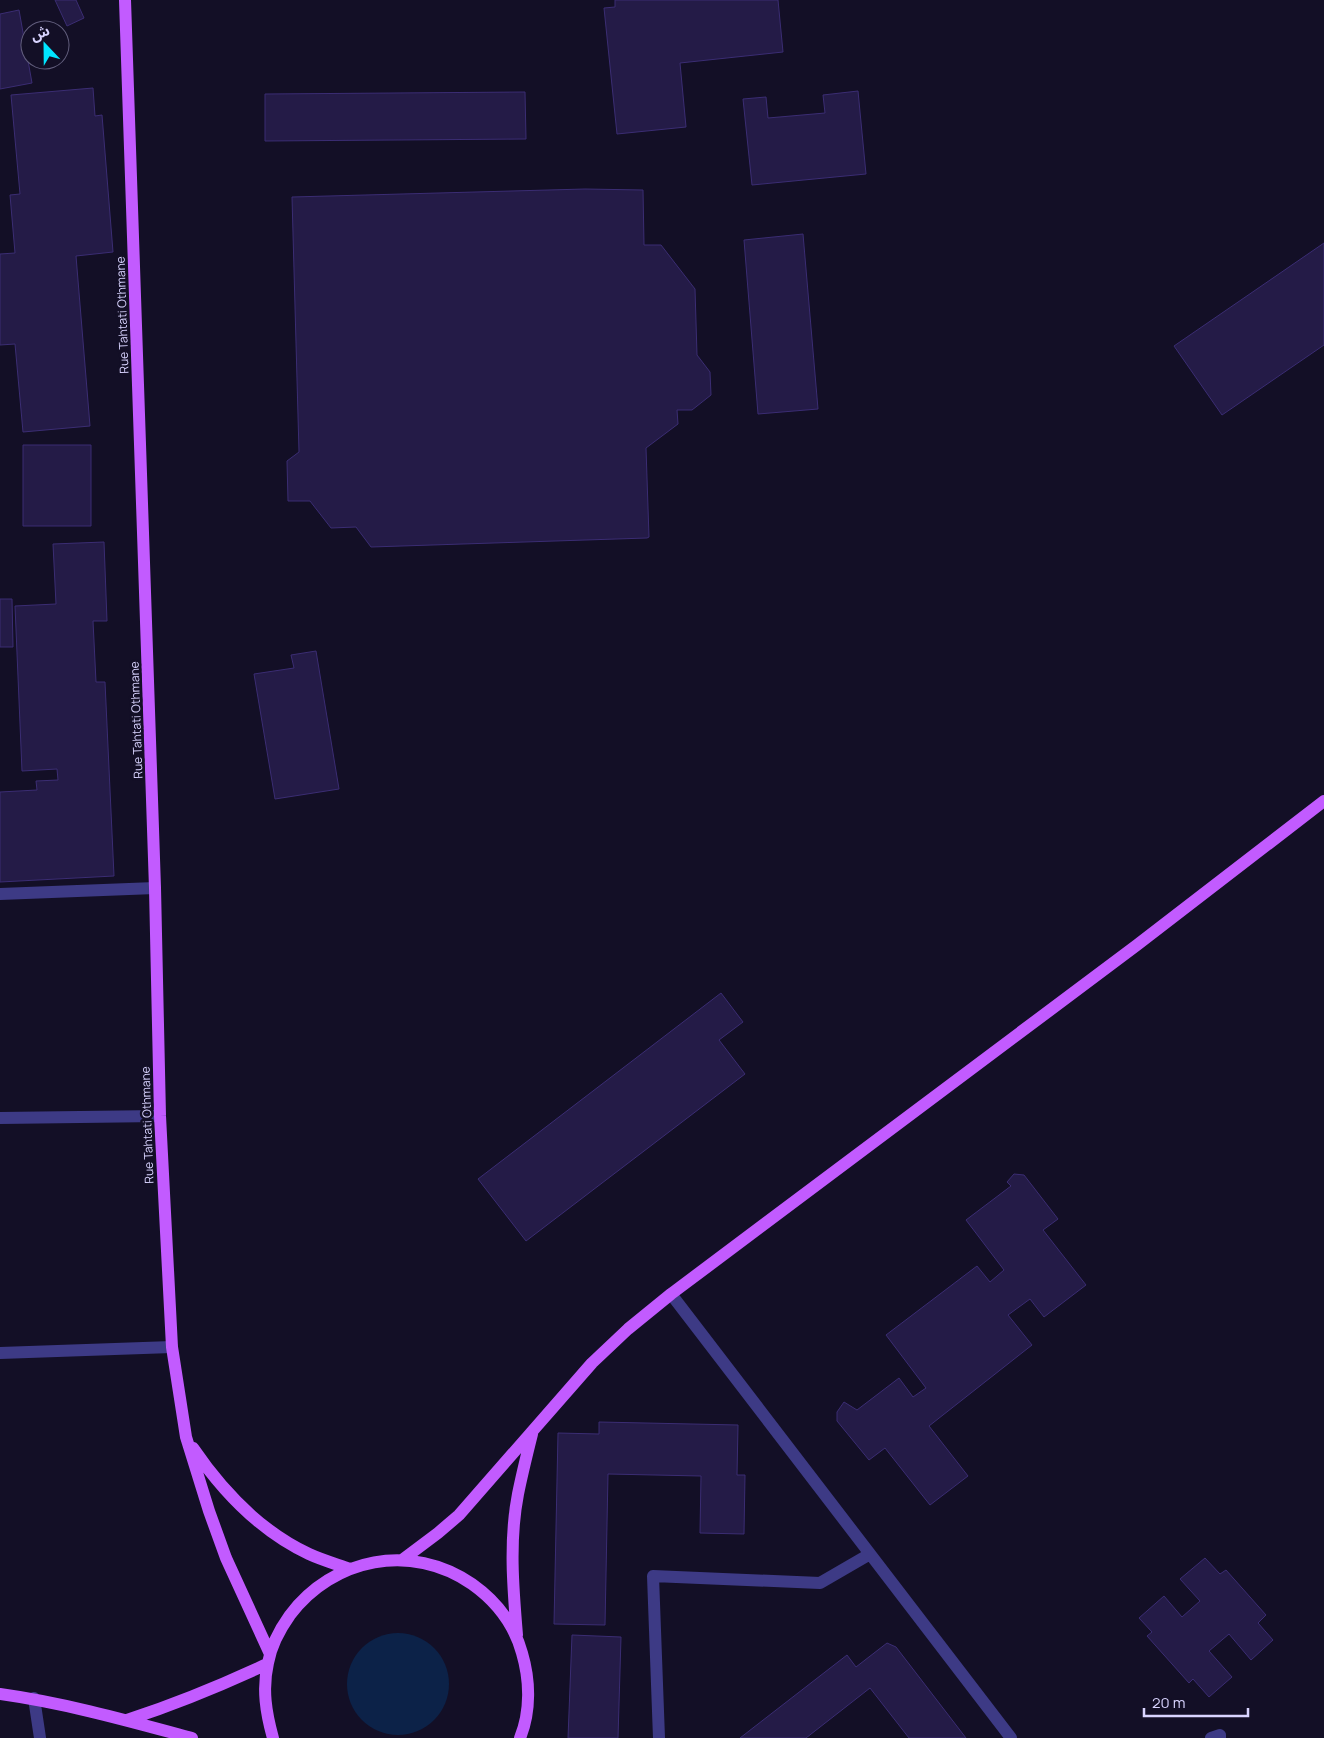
<svg xmlns="http://www.w3.org/2000/svg" width="1324" height="1738" viewBox="0 0 1324 1738" font-family="Manrope,'Noto Sans Arabic',sans-serif">
<rect width="100%" height="100%" fill="#130f26"/>
<path fill="#0c2248" d="M347 1684a51 51 0 1 1 102 0a51 51 0 1 1-102 0Z"/>
<path fill="#241b47" stroke="#3b2d73" d="M55 0H76L84 18 67 26Z
M615 0H778L783 52 680 63 686 127 617 134 604 8 615 7Z
M19 10 32 83 0 89V14Z
M93 88 95 116 102 115 113 252 76 256 90 426 23 432 15 344 0 345V254L15 253 10 195 20 194 11 95Z
M858 91 866 174 752 185 743 99 766 97 768 118 825 113 823 95Z
M525 92 526 139 265 141V94Z
M585 189 643 190 644 245H661L695 289 697 355 710 372 711 395 692 410H677L678 424 646 448 649 537 647 538 371 547 356 527 331 528 310 501H288L287 461 299 452 292 197Z
M803 234 818 409 758 414 744 240Z
M1324 243V345L1222 415 1174 346Z
M23 445H91V526H23Z
M104 542 107 621H93L96 682H105L114 876 0 882V792L37 790 36 781 58 780 57 769 22 771 15 606 56 604 53 544Z
M0 599H12L13 647H0Z
M316 651 339 789 275 799 254 674 294 668 291 655Z
M721 993 743 1022 719 1040 745 1074 526 1241 478 1179Z
M1014 1174 1024 1175 1058 1219 1043 1230 1086 1285 1044 1317 1030 1299 1008 1315 1032 1345 929 1426 968 1476 930 1505 885 1448 869 1460 837 1421V1412L844 1402 857 1410 899 1378 913 1397 926 1388 886 1335 977 1266 990 1282 1004 1270 966 1220 1011 1186 1007 1182Z
M599 1422 738 1425 737 1475H745L744 1534 700 1533 701 1476 608 1474 605 1625 554 1624 558 1433 599 1434Z
M1205 1558 1220 1574 1226 1570 1266 1615 1258 1623 1273 1640 1251 1660 1229 1634 1209 1651 1232 1677 1209 1697 1193 1679 1189 1683 1147 1636 1152 1632 1139 1618 1164 1596 1182 1617 1200 1601 1180 1579Z
M572 1635 621 1637 618 1738H568Z
M887 1643 896 1647 966 1738H909L870 1688 806 1738H740L847 1655 856 1667Z"/>
<g fill="none" stroke-linecap="round" stroke-linejoin="round">
<path stroke="#3d3a85" stroke-width="12" d="M0 894 155 888
M0 1118 160 1116
M671 1294 1011 1738
M0 1353 172 1347
M34 1698 40 1738
M659 1738 653 1576 820 1583 870 1554
M1211 1738 1220 1735V1738"/>
<path stroke="#c25bff" stroke-width="12" d="M125 0 155 888 160 1116 172 1347 186 1437 209 1511 226 1558 270 1654
M193 1448C223 1492 260 1531 309 1554 322 1560 336 1564 350 1569
M402 1560 438 1533 459 1515 592 1363 628 1329 671 1294 1137 945 1324 801
M517 1635C513 1588 509 1540 518 1494 522 1474 527 1454 532 1434
M0 1694C65 1703 129 1721 192 1738
M127 1720C176 1704 222 1685 267 1664
M273 1738C266 1713 262 1689 268 1663 271 1646 280 1629 290 1615 333 1558 411 1542 472 1584 496 1601 514 1624 522 1653 530 1680 531 1711 520 1738"/>
</g>
<g text-anchor="middle" dominant-baseline="central" stroke-width="5" stroke-linejoin="round" paint-order="stroke">
<g font-size="12" fill="#d9d4ff" stroke="#130f26">
<text transform="translate(122 315) rotate(-92)">Rue Tahtati Othmane</text>
<text transform="translate(136 720) rotate(-92)">Rue Tahtati Othmane</text>
<text transform="translate(147 1125) rotate(-92)">Rue Tahtati Othmane</text>
</g>
</g>
<g transform="translate(45 45) rotate(338)"><circle r="24" fill="#130f26" stroke="#625e7d"/>
<path d="M0-4L9 19L0 12L-9 19Z" fill="#00e5ff"/>
<text y="-8" font-size="14" font-weight="bold" text-anchor="middle" fill="#d9d4ff">ش</text>
</g>
<path d="M1144 1708v8h104v-8" fill="none" stroke="#d9d4ff" stroke-width="2.5"/>
<text x="1152" y="1708" font-size="15" fill="#d9d4ff" stroke="#130f26" stroke-width="4" paint-order="stroke">20 m</text>
</svg>
